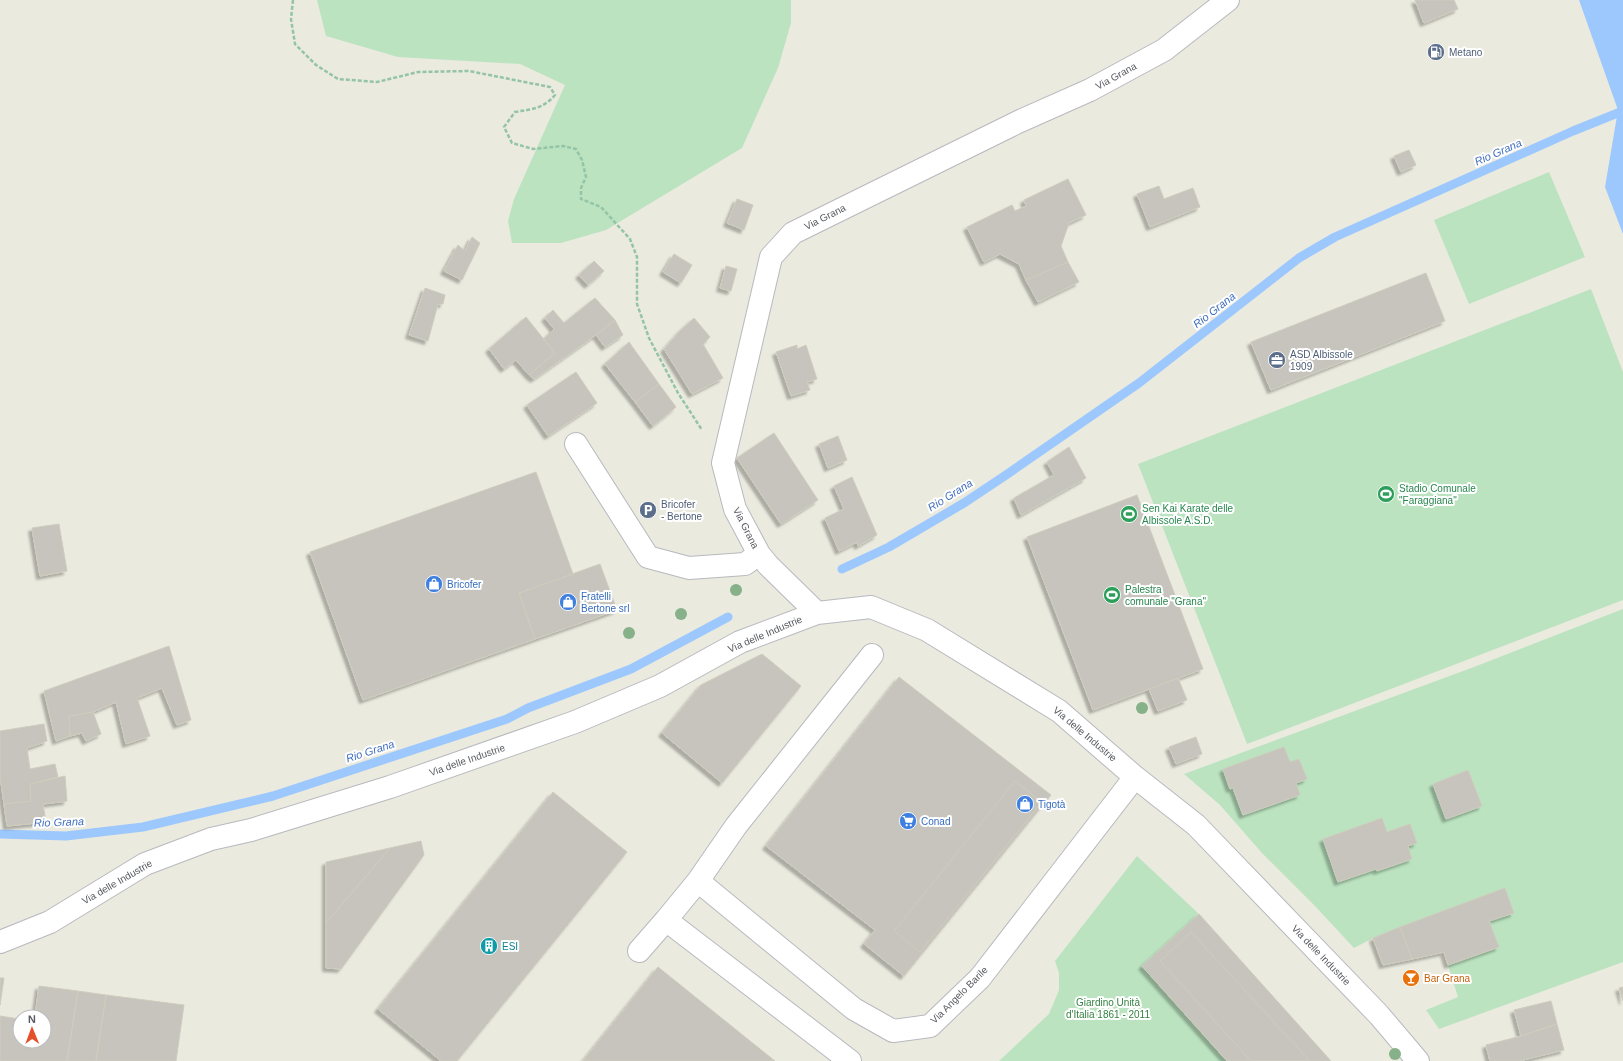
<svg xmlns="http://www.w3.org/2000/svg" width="1623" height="1061" viewBox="0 0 1623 1061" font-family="Helvetica,sans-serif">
<defs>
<filter id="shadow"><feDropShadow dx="-3.5" dy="3.5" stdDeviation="1" flood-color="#0004"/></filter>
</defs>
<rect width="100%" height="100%" fill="#ebeadf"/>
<path fill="#bbe3c0" d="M317 0H791V23L778 68 742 148 606 230 561 243H512L508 221 514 199 565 85 520 64 398 57 326 36Z
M1549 172 1585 257 1469 304 1434 220Z
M1591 289 1623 372V600L1247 744 1138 464Z
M1623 609V962L1439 1029 1426 1010 1458 997 1448 965 1499 947 1489 921 1514 912 1505 889 1373 938 1354 948 1314 905 1262 853 1220 805 1184 774 1474 667Z
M1137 856 1199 914 1142 966 1227 1061H999L1049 1014 1059 990V973L1055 961Z"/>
<path fill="#9dc8fd" d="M1579 0H1623V234L1605 187 1618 110Z"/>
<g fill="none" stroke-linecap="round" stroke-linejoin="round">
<path stroke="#9dc8fd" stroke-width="9" d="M842 569 889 547 964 503 1006 475 1139 383 1299 258 1335 237 1573 131 1623 111
M0 834 66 836 143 827 273 796 507 719 528 708 631 669 728 617"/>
</g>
<path fill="#c6c4bc" stroke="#cfccbe" filter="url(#shadow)" d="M1415 0H1454L1458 9 1424 23Z
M1409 150 1416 165 1401 172 1394 156Z
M1068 179 1086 215 1069 223 1061 246 1068 262 1026 280 1019 264 1000 254 984 262 967 227 1012 205 1015 211 1026 206 1024 200Z
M1159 186 1164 199 1193 188 1200 207 1150 227 1137 194Z
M737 199 753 205 744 230 727 223Z
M472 237 480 243 462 280 444 271 458 245 465 251Z
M674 254 692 265 681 283 663 272Z
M594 261 604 271 588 285 579 275Z
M1068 262 1079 282 1038 302 1026 280Z
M726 266 737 269 731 291 720 288Z
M1426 273 1445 321 1271 390 1251 342Z
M425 288 445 295 443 304H438L428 341 409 335Z
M595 298 615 320 596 335 534 379 529 375 555 353 544 339 554 329 545 318 553 310 564 323Z
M526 317 555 353 529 375 516 360 504 369 489 349Z
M694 318 710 337 703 344 723 378 692 394 664 349 680 331Z
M615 320 623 335 605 347 596 335Z
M629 342 659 384 635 402 605 364Z
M797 345V349L806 345 817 379 807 382 810 390 791 396 776 352Z
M576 372 597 403 548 436 527 405Z
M659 384 676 407 653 426 635 402Z
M774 433 818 500 781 524 737 458Z
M838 436 847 460 828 468 819 444Z
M1069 447 1086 478 1021 515 1014 498 1054 475 1047 462Z
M536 472 573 574 519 593 535 639 363 700 310 552Z
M852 477 877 535 858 546 857 542 839 551 825 518 844 509 834 486Z
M1137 495 1203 669 1093 710 1027 537Z
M59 524 67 571 40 576 32 528Z
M600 564 617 610 535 639 519 593Z
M169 646 191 720 177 725 162 688 137 698 150 736 126 744 116 702 93 712 69 716 70 736 56 741 44 691Z
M762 654 801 686 722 783 662 733 701 685Z
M899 677 1051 795 904 976 864 944 875 930 766 846Z
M1178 678 1187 700 1158 711 1149 689Z
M93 712 101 734 86 741 82 733 70 736 69 716Z
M44 724 47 741 27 748 30 769 55 764 58 777 30 784 31 801 4 804 0 775V731Z
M1196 737 1202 754 1176 764 1169 747Z
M1284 747 1290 762 1299 759 1307 779 1296 783 1300 795 1243 815 1233 788 1230 789 1223 769Z
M1468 770 1482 806 1446 819 1433 784Z
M65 776 67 801 43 804 46 822 7 826 4 804 31 801 30 784Z
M1015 781 1042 802 920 952 894 931Z
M553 792 627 852 457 1061H441L378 1009Z
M1382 818 1387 832 1410 824 1417 843 1408 846 1412 859 1377 871 1376 869 1338 882 1323 839Z
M421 841 424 855 344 965 341 969 326 968V923L390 848Z
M390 848 326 923V862Z
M1505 888 1514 913 1489 921 1499 947 1448 965 1444 952 1412 959 1400 927Z
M1199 914 1331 1061H1227L1142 966Z
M1400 927 1412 959 1383 965 1373 938Z
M1191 932 1310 1061H1251L1160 961Z
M658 967 775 1061H583Z
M0 978H4L0 1005Z
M39 986 78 991 67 1061H0V1016L20 1019V1041H44V1017H35Z
M1623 987V1001L1619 988Z
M78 991 106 995 96 1061H67Z
M106 995 184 1005 176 1061H96Z
M1551 1001 1557 1024 1521 1036 1514 1010Z
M1557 1024 1564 1050 1519 1061H1490L1486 1045 1521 1036Z"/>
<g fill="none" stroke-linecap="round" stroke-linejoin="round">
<defs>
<path id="minor" d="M576 444 648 557 689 568 745 564 759 554
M817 613 768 565 759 554 735 509 723 463 771 257 793 233 1018 122 1090 90 1164 50 1228 0
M698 881 854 1009 893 1031 930 1026 980 978 1135 777
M0 942 50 922 145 864 211 839 251 830 390 787 575 722 660 686 740 642 817 613 871 607 927 630 1059 711 1135 777 1196 825 1379 1015 1418 1061
M639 951 666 920
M850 1061 666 920 698 881 736 826 872 655"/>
</defs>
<use href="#minor" stroke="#b7b9be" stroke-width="24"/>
<path stroke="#94c4a7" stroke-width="2.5" stroke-dasharray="4 2" stroke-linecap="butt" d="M293 0 291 19 295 44 316 65 338 79 377 82 418 72 469 71 550 87 555 95C543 109 532 109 515 112L504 127 512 143 533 149 563 146 576 149 582 160 586 177 581 188V199L601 207 630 239 637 257V304L649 338 678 393 702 430"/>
<use href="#minor" stroke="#fff" stroke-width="22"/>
</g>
<g fill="#87b189">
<circle cx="736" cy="590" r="6"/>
<circle cx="681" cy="614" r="6"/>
<circle cx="629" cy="633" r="6"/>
<circle cx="1142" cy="708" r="6"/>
<circle cx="1395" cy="1054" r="6"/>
</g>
<defs>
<symbol id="fuel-disc" viewBox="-11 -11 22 22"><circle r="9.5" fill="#5c6f8a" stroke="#fff"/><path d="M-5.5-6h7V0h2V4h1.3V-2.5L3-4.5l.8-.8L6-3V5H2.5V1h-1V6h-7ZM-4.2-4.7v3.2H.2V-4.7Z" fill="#fff"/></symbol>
<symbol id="office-disc" viewBox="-11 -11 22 22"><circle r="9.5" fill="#5c6f8a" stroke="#fff"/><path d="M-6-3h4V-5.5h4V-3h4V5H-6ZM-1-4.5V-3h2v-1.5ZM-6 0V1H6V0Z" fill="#fff"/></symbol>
<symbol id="stadium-disc" viewBox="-11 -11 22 22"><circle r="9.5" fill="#2e9e5b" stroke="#fff"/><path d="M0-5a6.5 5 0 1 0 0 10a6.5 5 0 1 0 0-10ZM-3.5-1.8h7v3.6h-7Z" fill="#fff"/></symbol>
<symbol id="parking-disc" viewBox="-11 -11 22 22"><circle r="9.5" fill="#5c6f8a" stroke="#fff"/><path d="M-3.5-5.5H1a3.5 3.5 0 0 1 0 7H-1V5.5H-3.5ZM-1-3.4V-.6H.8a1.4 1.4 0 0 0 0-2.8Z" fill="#fff"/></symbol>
<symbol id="shop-disc" viewBox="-11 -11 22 22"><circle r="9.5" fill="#3f7fe0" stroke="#fff"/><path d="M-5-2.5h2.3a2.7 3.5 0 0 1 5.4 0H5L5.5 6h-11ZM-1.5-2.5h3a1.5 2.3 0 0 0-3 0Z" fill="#fff"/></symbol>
<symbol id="supermarket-disc" viewBox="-11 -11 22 22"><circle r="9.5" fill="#3f7fe0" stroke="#fff"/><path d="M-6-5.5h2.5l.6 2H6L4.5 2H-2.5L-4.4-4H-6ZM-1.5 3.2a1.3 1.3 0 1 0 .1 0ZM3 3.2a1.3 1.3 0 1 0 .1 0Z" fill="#fff"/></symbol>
<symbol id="building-disc" viewBox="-11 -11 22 22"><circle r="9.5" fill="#0f9aa8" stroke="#fff"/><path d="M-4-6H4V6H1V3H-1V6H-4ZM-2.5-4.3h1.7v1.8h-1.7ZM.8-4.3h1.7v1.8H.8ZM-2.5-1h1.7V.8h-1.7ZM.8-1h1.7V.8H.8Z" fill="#fff"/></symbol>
<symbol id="bar-disc" viewBox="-11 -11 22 22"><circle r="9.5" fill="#e8710a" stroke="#fff"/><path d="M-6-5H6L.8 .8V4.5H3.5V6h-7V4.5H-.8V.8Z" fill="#fff"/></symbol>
</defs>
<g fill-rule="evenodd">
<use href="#fuel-disc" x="1426" y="42" width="20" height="20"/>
<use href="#office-disc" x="1267" y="350" width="20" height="20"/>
<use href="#stadium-disc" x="1376" y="484" width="20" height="20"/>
<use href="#parking-disc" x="638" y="500" width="20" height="20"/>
<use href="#stadium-disc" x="1119" y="504" width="20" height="20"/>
<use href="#shop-disc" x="424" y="574" width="20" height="20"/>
<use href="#stadium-disc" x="1102" y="585" width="20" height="20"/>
<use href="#shop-disc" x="558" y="592" width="20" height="20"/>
<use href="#shop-disc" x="1015" y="794" width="20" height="20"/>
<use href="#supermarket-disc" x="898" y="811" width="20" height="20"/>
<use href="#building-disc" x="479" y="936" width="20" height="20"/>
<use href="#bar-disc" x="1401" y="968" width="20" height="20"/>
</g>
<g text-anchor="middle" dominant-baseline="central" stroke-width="4" stroke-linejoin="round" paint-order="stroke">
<g font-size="10" fill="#4e5e75" stroke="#fff" text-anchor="start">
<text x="1449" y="52">Metano</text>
<text x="1290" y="354">ASD Albissole<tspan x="1290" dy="12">1909</tspan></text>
<text x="661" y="504">Bricofer<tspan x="661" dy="12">- Bertone</tspan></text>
</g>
<g font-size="10" fill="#585b60" stroke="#fff">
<text transform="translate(1116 76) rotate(-29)">Via Grana</text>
<text transform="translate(825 217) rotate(-27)">Via Grana</text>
<text transform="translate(746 528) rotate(63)">Via Grana</text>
<text transform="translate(765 634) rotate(-23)">Via delle Industrie</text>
<text transform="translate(1085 734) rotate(40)">Via delle Industrie</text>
<text transform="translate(467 760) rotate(-19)">Via delle Industrie</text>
<text transform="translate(117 882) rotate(-30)">Via delle Industrie</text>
<text transform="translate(1321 955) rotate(46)">Via delle Industrie</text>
<text transform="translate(959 995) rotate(-45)">Via Angelo Barile</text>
</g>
<g font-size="10" fill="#27864d" stroke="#fff" text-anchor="start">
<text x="1399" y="488">Stadio Comunale<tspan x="1399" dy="12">"Faraggiana"</tspan></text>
<text x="1142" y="508">Sen Kai Karate delle<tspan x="1142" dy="12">Albissole A.S.D.</tspan></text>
<text x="1125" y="589">Palestra<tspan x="1125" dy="12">comunale "Grana"</tspan></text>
</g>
<g font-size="10" fill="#366cbe" stroke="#fff" text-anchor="start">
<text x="447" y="584">Bricofer</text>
<text x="581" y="596">Fratelli<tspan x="581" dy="12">Bertone srl</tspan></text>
<text x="1038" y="804">Tigotà</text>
<text x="921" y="821">Conad</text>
</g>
<g font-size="10" fill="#0d838f" stroke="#fff" text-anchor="start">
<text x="502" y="946">ESI</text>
</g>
<g font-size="10" fill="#c56008" stroke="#fff" text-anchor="start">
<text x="1424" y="978">Bar Grana</text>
</g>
<g font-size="10" fill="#358242" stroke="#fff">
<text x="1108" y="1002">Giardino Unità<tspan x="1108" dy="12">d'Italia 1861 - 2011</tspan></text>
</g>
<g font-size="11" font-style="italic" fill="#416fbf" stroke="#fff">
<text transform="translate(1498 152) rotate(-24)">Rio Grana</text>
<text transform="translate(1214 310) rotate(-38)">Rio Grana</text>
<text transform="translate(950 495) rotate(-32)">Rio Grana</text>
<text transform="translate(370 751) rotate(-18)">Rio Grana</text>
<text transform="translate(59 822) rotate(-2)">Rio Grana</text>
</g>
</g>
<g transform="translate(32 1029) rotate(359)"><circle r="19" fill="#ffffff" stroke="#bcbdbf"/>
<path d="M0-3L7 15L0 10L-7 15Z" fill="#e54f2a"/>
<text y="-6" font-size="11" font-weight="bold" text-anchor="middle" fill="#585b60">N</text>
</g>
</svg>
